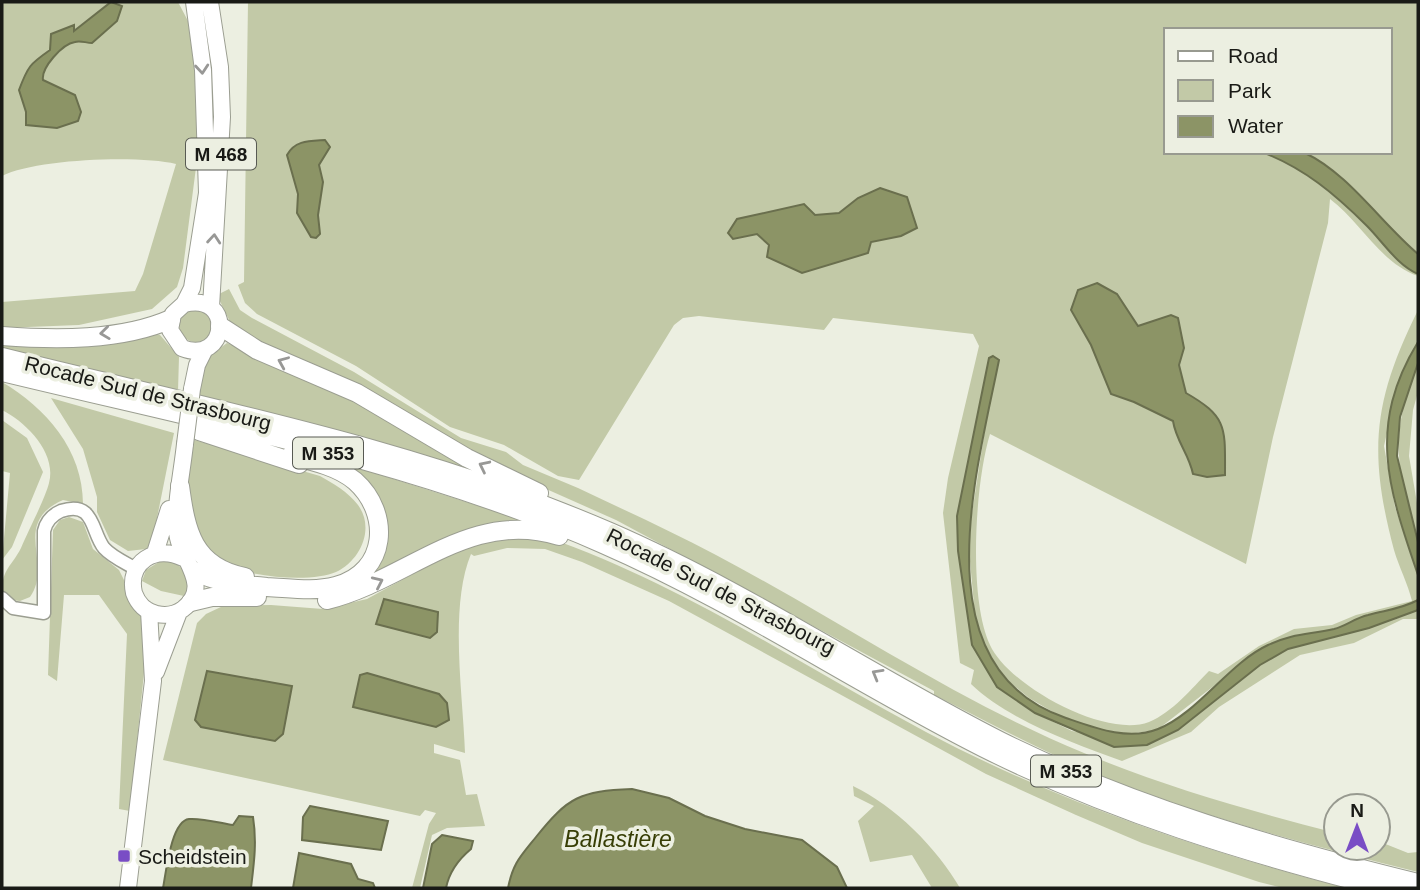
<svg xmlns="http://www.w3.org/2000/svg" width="1420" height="890" viewBox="0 0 1420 890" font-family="Helvetica,sans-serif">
<rect width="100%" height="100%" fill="#ecefe1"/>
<path fill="#c2c9a7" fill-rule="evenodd" d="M2 2H178L188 21 198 98V152L183 268 177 287 152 309 79 325 2 328V302L135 291 143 274 176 164C139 155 35 159 2 176Z
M248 2H1418V254L1395 235 1358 194 1331 192 1418 276C1380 263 1361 222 1330 199L1328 223 1273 437 1246 564 990 434C975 483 968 598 990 645 1008 685 1105 739 1149 722 1173 712 1191 689 1209 671L1218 674 1259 646 1294 629 1332 625 1356 615 1412 601C1408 584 1399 567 1394 550 1368 452 1373 401 1418 310V342L1398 384 1384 446 1395 507 1418 575V600L1400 609 1366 615 1346 626 1264 647 1157 730 1128 734 1106 732 1058 715 1029 698 1000 674 976 627 968 539 985 429 989 359 957 516 972 645 997 687 1035 713 1072 731 1147 745 1178 730 1260 665 1288 649 1369 628 1418 610V619H1403L1354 643 1300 655 1219 707 1191 732 1122 761C1074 744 1007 719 971 684L974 670 960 663 943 513 948 478 979 346 973 334 833 318 824 330 699 316 683 318 674 325 579 480 558 476 504 445 450 427 356 366 257 314 245 303 238 285 244 282ZM1166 30H1390V152H1166Z
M229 289 240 310 252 318 354 372 461 438 506 452 523 465 578 488C624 510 671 531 716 555 839 620 955 700 1084 753 1165 787 1251 811 1336 833V848H1378V841L1408 853 1418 852V872C1309 845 1201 817 1097 774 1041 751 988 722 934 695V691L616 520 517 476 265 348 233 328 217 295Z
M179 325a17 17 0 1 1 34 0a17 17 0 1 1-34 0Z
M153 333 160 335 179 357 178 391 2 348V339Z
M227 343 334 388 476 470V474L198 396 204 360Z
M1418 363V392L1413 410 1409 456 1418 509V542C1396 470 1389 434 1418 363Z
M2 382C46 408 83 450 83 504L63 500C10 524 54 563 30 597L20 601 9 600 2 591C2 569 12 566 21 548 28 531 45 499 49 483 57 453 26 422 2 410Z
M51 398 174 433 152 543 146 549 128 551 110 540 97 512V497L83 449Z
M2 420 27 438 43 472 12 547 2 560 10 473 2 471Z
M191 439 320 476C334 484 347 491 358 505 375 528 361 560 336 572 310 584 227 577 208 553 200 542 189 517 186 504 182 485 189 458 191 439Z
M339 464 362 469 520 519 517 523C462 519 409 559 360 583L385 533Z
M69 517 83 522 93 549 119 570 144 620 147 643 130 811 119 809 127 634 99 595H64L57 681 48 675 53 530 60 520Z
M546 537C680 583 801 665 926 732 1058 802 1202 851 1346 888H1283L1259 882 1142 843 1076 815 986 774 669 601 582 562 545 549 507 548 474 556 471 554C449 607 463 694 465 753L434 744V753L460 760 466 795 477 794 485 826 447 828 432 835 420 888H412L429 824 436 813 425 810 420 816 163 760 197 623 206 614 223 606 271 605 323 609 367 599 473 541Z
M162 560C181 561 195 577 184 596L161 591 142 581 146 570Z
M853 786C895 806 937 848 960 888H932L912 855 870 862 858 821 874 806 854 796Z"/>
<path fill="#8c9466" stroke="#6a6f4e" stroke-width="2" d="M111 2 122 6 117 21 92 43C86 43 80 40 75 42 62 44 41 68 43 80L75 95 81 112 78 121 57 128 26 125V112L19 90C28 66 30 64 50 50L51 34 74 25V31Z
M325 140 330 147 319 165 323 182 318 215 320 234 316 238 311 237 297 213 298 194 287 155C295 140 310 141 325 140Z
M1262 152C1273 152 1294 148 1305 153 1348 173 1382 224 1418 254V274C1397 265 1383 242 1367 226 1335 194 1304 168 1262 152Z
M880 188 907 197 917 228 901 236 871 242 868 253 802 273 767 257 769 245 757 234 733 239 728 233 737 219 804 204 815 215 839 213 858 198Z
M1097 283 1117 294 1138 326 1171 315 1178 318 1184 348 1179 365 1186 393C1228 417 1225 428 1225 475L1207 477 1193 474C1189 454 1176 441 1173 421L1134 402 1111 394 1091 345 1071 310 1078 290Z
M1418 342V363L1400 417 1397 456 1418 542V575C1389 490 1366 427 1418 342Z
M993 356 999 360C977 471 919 668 1066 718 1095 728 1128 741 1158 729 1198 713 1229 663 1268 645 1295 633 1307 635 1334 629 1346 626 1355 618 1368 615 1386 610 1401 609 1418 600V610L1369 628 1288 649 1260 665 1178 730 1147 745 1114 747 1035 713 997 687 972 645 958 551 957 516 989 358Z
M384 599 438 612 437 632 430 638 376 624Z
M207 671 292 686 283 734 275 741 201 727 195 720Z
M367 673 439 694 447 703 449 720 436 727 353 707 360 675Z
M632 789 669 798 705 816 745 829 802 840 837 867 847 888H508C513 863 520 857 536 837 568 797 580 791 632 789Z
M310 806 388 821 381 850 302 840 303 817Z
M239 816 253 817C257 842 254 863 251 888H163C166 873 171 821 189 819 203 818 220 823 233 825Z
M442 835 473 841 471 849C459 859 449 873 446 888H423L432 844Z
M299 853 351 864 358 879 373 883 375 888H293Z"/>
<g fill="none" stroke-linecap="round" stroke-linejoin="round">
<defs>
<path id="minor" d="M2 598 13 608 44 613V531C46 522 52 515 61 511 95 500 91 532 104 548 112 557 126 563 136 569"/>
<path id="major" d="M210 2 220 67 222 117 211 307
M184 304C235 291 228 366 182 348L170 330 173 314 184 304 192 288 207 193 203 70 194 2
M192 389 197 365 205 349
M155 553 169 509
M183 558C156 544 127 562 134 593 138 604 146 612 157 614 166 616 176 614 183 609 214 585 178 558 177 531 175 502 182 473 185 444
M156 672 179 612
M128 888 153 681 149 611"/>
<path id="highway" d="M220 326 257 350 357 393 467 458 539 493
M2 336C55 340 121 341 171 319
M2 357C206 408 416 448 610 532 746 591 868 674 1000 741 1133 807 1275 848 1418 883
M2 372C204 421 412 460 603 544 736 602 855 683 984 748 1112 812 1246 853 1384 888
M199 431 299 464
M180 486C186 531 193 567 245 577
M194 571C217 583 241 585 267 587 290 588 314 592 336 586 388 572 391 513 355 481 337 466 312 461 290 456
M327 600C408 580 470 508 559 536
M191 602 212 597H257"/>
</defs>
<use href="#minor" stroke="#9b9e91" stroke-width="15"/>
<use href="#major" stroke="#9b9e91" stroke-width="18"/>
<use href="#highway" stroke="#9b9e91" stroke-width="20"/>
<use href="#minor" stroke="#fff" stroke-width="12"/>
<use href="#major" stroke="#fff" stroke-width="16"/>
<use href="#highway" stroke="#fff" stroke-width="18"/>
<defs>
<path id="major-bridge" d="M185 444 192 389"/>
</defs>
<use href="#major-bridge" stroke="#9b9e91" stroke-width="18" stroke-linecap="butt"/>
<use href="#major-bridge" stroke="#fff" stroke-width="16"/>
</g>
<defs><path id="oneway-chevron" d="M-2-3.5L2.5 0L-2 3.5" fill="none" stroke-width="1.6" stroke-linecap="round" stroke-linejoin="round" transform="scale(1.75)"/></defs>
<g stroke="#989896">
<use href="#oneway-chevron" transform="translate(202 69) rotate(85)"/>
<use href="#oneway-chevron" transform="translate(214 239) rotate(-85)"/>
<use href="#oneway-chevron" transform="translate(105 333) rotate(173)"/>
<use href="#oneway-chevron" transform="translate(283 362) rotate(-157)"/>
<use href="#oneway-chevron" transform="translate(484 466) rotate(-154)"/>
<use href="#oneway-chevron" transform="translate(378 582) rotate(-25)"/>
<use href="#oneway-chevron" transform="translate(877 674) rotate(-150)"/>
</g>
<rect fill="#794dc5" stroke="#ecefe1" stroke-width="2.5" x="117" y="849" width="14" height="14" rx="3.5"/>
<g text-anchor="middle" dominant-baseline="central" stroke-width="7" stroke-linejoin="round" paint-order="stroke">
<g fill="#ecefe1" stroke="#585a53" stroke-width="2">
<rect x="186" y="138.5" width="70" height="31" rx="5"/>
<rect x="293" y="437.5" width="70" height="31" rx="5"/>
<rect x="1031" y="755.5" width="70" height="31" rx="5"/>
</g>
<g font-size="19" font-weight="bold" fill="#191a16">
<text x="221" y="154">M 468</text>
<text x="328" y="453">M 353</text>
<text x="1066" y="771">M 353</text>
</g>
<g font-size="21" fill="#191a16" stroke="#ecefe1">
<text transform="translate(148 393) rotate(14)">Rocade Sud de Strasbourg</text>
<text transform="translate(721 591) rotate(27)">Rocade Sud de Strasbourg</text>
</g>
<g font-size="21" fill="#191a16" stroke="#ecefe1" text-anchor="start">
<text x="138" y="856">Scheidstein</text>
</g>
<g font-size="23" font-style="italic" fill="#373e05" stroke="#ecefe1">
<text x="618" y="839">Ballastière</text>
</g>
</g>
<rect width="1420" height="890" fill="none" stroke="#191a16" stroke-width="7"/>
<rect x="1164" y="28" width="228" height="126" fill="#ecefe1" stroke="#989a90" stroke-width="2"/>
<rect x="1178" y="51" width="35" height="10" fill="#ffffff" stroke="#989a90" stroke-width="2"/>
<text x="1228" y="63" font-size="21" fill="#191a16">Road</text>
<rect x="1178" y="80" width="35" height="21" fill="#c2c9a7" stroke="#989a90" stroke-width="2"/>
<text x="1228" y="98" font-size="21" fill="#191a16">Park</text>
<rect x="1178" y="116" width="35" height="21" fill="#8c9466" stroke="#989a90" stroke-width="2"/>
<text x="1228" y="133" font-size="21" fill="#191a16">Water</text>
<g transform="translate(1357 827)"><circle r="33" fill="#ecefe1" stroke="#989a90" stroke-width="2"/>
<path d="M0-5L12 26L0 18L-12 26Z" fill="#794dc5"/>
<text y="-10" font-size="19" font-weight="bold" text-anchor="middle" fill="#191a16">N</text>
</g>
</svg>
